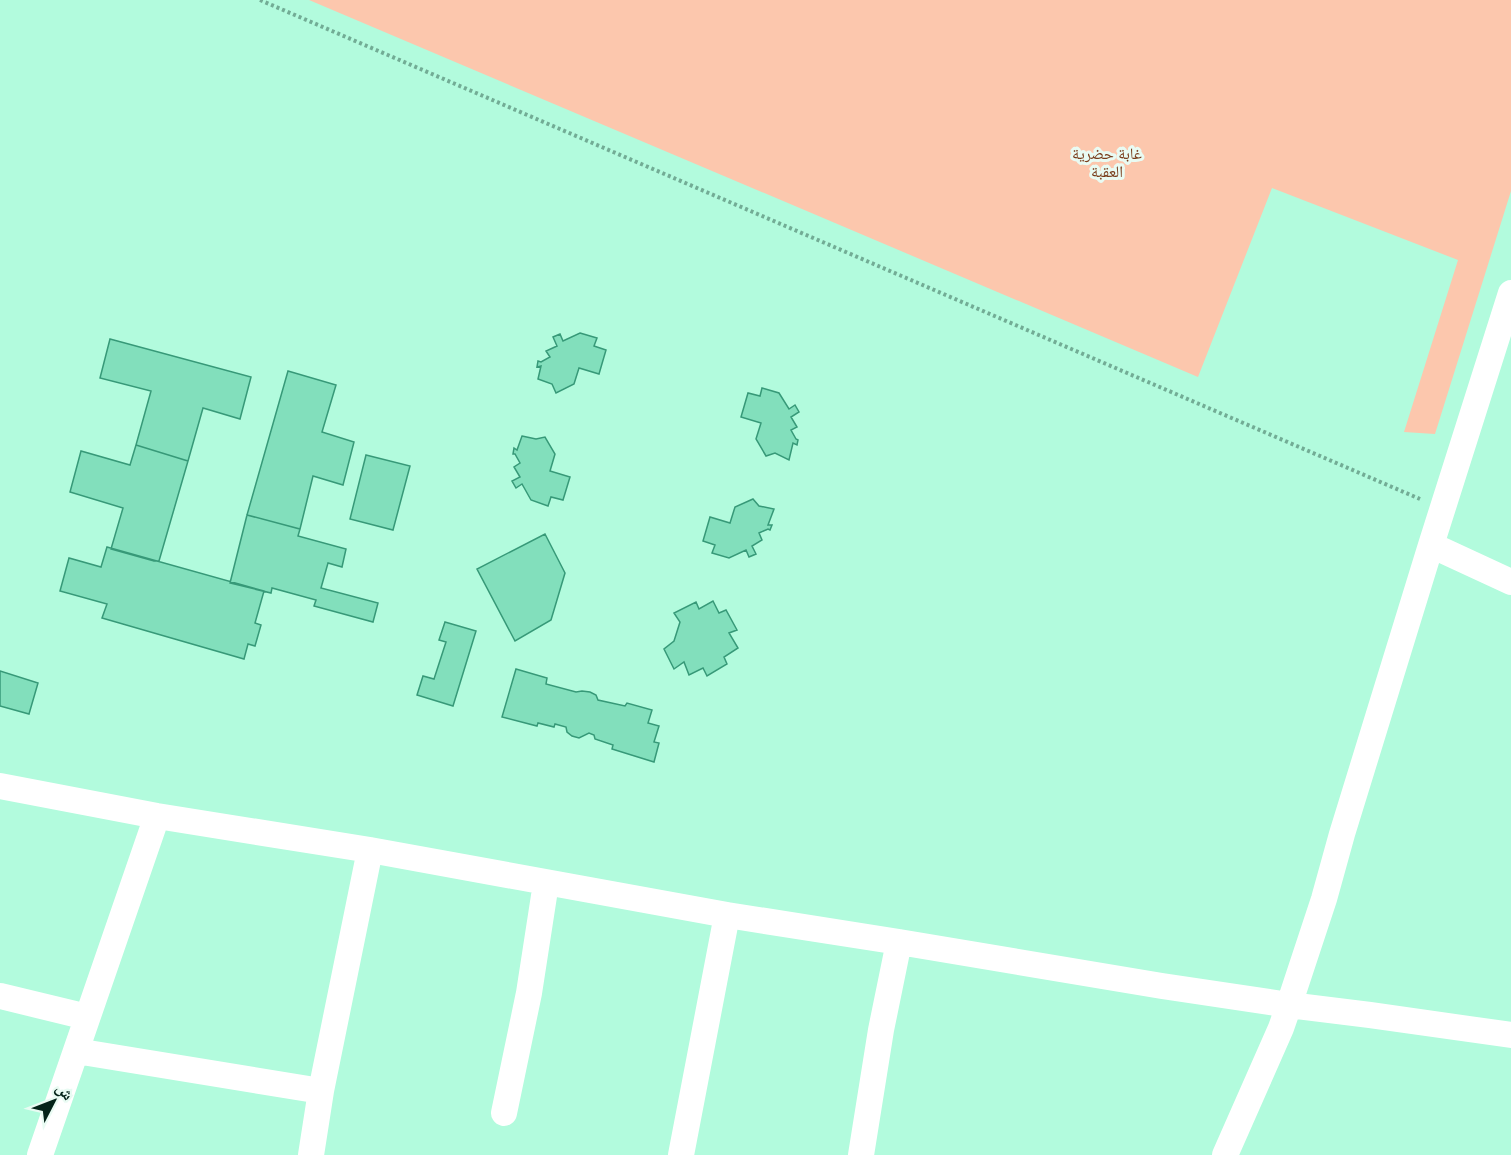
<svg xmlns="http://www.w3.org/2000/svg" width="1511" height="1155" viewBox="0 0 1511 1155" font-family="'PT Sans','Noto Naskh Arabic',sans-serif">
<rect width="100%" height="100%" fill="#b2fbdd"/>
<path fill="#fcc7ad" d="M309 0H1511V191L1435 434 1404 432 1458 260 1272 188 1198 377Z"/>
<path fill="#82dfbc" stroke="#379978" stroke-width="1.5" d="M580 333 597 338 594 346 606 350 599 374 579 368 574 384 556 393 552 384 538 379 541 366 537 367 538 361 541 362 550 357 546 351 557 346 553 337 560 334 563 341Z
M110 339 251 377 240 419 203 408 188 461 136 445 151 391 100 378Z
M288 371 336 385 322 432 354 442 343 485 313 476 300 529 247 515Z
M762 388 779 393 789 409 795 405 799 412 791 417 797 427 791 430 796 439 798 440 797 445 793 443 789 460 775 453 766 456 756 439 761 423 741 417 748 393 760 396Z
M522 436 536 439 545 437 555 454 550 471 570 477 563 500 551 497 548 506 531 500 522 484 516 488 512 481 520 477 514 467 520 463 515 454H513L514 448 517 450Z
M136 445 188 461 159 561H154L111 549 123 508 70 492 81 451 130 465Z
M366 455 410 466 393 530 350 519Z
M753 499 759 506 774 509 768 525H772L770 530 768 529 759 533 762 540 752 546 756 554 749 557 746 550 729 558 712 553 715 545 703 541 710 517 730 523 735 507Z
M247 515 300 529 298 536 346 549 342 567 328 563 321 588 378 603 373 622 314 606 316 600 272 588 271 593 230 583Z
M545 534 565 573 551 620 515 641 477 569Z
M107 547 264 591 255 623 261 625 255 646 248 644 244 659 102 618 107 604 60 591 69 558 101 567Z
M713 601 719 613 726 610 737 630 729 633 738 648 724 657 727 664 707 676 703 668 689 675 684 662 674 669 664 649 674 641 680 622 674 613 696 602 699 609Z
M445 622 476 631 453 706 417 695 423 676 434 679 446 642 439 640Z
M516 669 547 678 546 684 576 692 582 691 590 692 596 695 598 700 625 706 627 703 652 710 648 723 659 726 654 742 659 743 654 762 612 749 613 745 595 739 594 735 589 733 579 738 572 736 567 732 566 727 555 724 554 727 538 723 537 726 502 717Z
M0 671 38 683 29 714 0 706Z"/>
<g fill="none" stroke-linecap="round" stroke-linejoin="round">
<path stroke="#72ac95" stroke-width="4" stroke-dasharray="3 3" stroke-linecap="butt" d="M260 0 1420 499"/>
<path stroke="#fff" stroke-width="26" d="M1431 545 1511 582
M0 786 157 816 370 850 727 915 899 942 1162 986 1289 1005 1370 1015 1511 1035
M0 996 87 1017
M76 1051 321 1091
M504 1113 529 993 546 883
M40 1155 157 816
M311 1155 321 1091 370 850
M681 1155 727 915
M861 1155 881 1030 899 942
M1225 1155 1281 1028 1289 1005 1324 899 1342 834 1431 545 1511 293"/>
</g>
<g text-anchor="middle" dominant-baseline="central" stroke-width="6" stroke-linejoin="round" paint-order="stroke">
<g font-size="16" fill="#793c1a" stroke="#e9fbf3">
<text x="1107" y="153">غابة حضرية<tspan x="1107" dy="18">العقبة</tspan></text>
</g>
</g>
<g transform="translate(54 1101) rotate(48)" stroke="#e9fbf3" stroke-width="4.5" paint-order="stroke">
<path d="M0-4.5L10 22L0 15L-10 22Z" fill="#042319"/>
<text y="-9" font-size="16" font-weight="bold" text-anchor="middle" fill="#042319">ش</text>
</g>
</svg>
